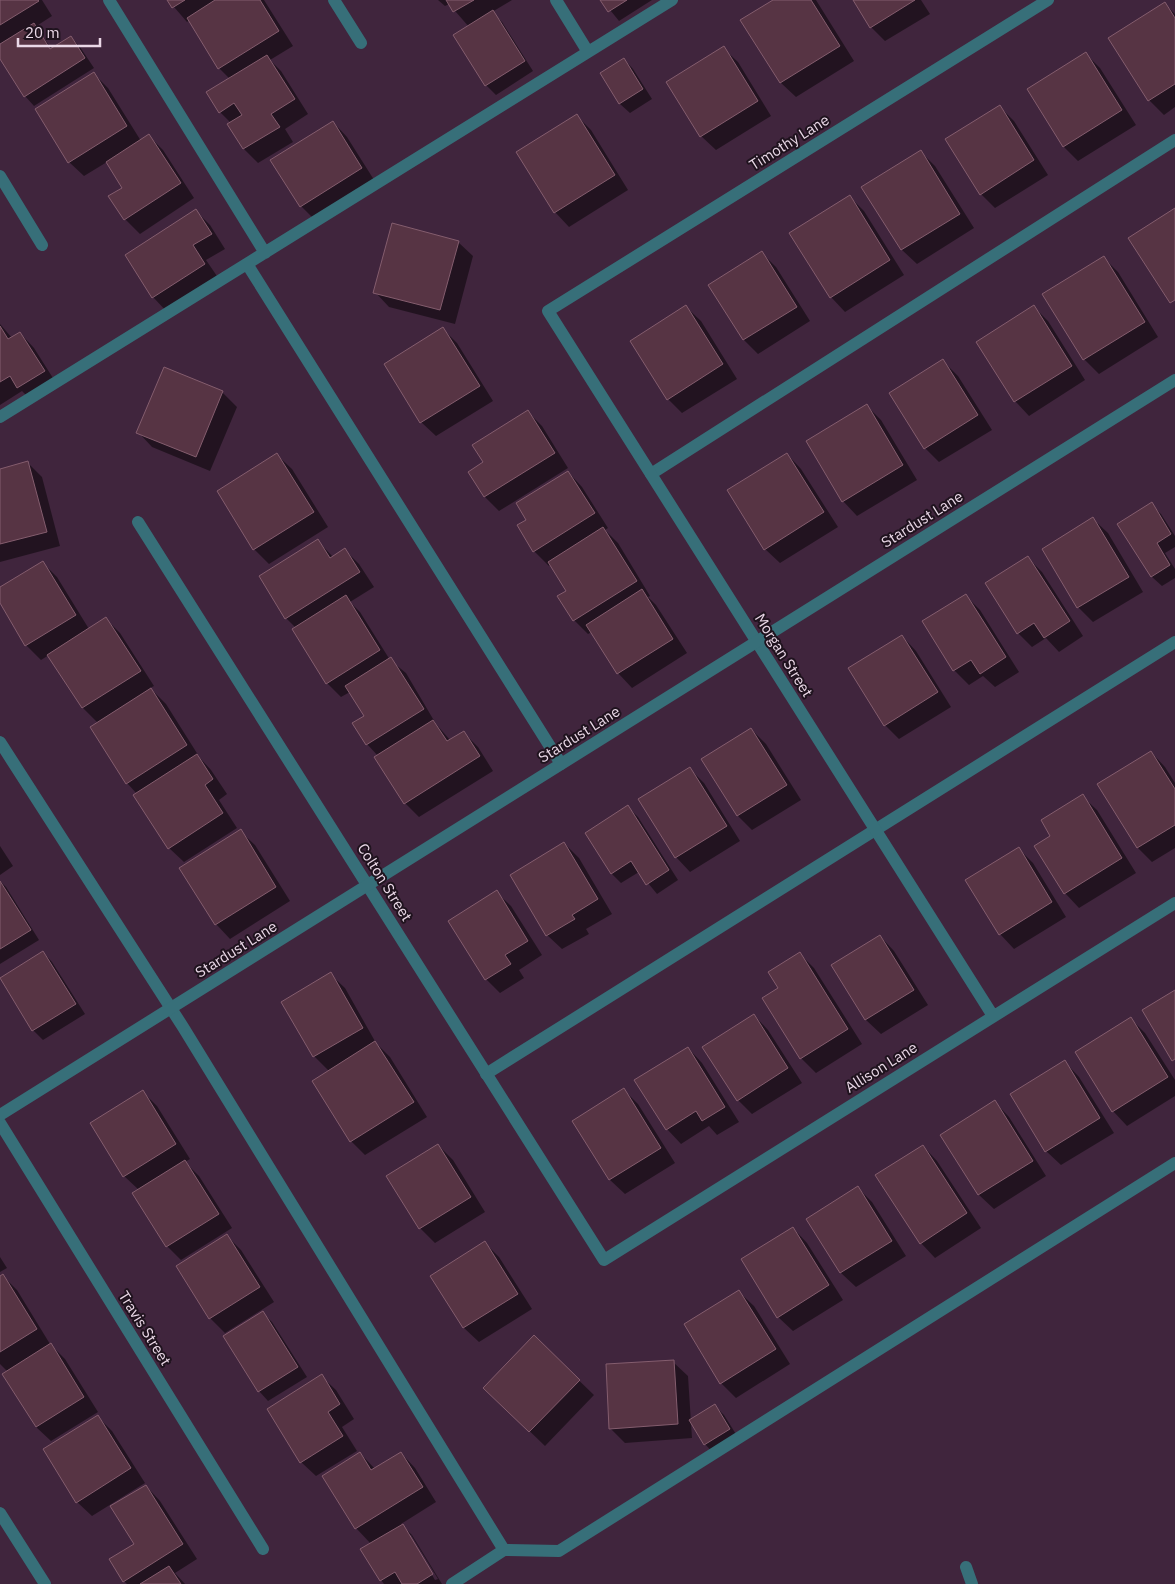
<svg xmlns="http://www.w3.org/2000/svg" width="1175" height="1584" viewBox="0 0 1175 1584" font-family="'IBM Plex Sans',sans-serif">
<rect width="100%" height="100%" fill="#40253d"/>
<path fill="#0007" fill-rule="evenodd" d="M0 0H42L52 16 35 27 52 49 71 37 80 47 94 68 34 106 25 96 0 57Z
M168 0H264L293 46 270 60 281 71 308 114 285 129 293 142 258 163 244 149 229 124 231 123 220 112 230 79 219 68 190 20 187 22Z
M438 0H512L492 12 502 22 533 71 496 95 486 85 469 27 449 4 445 6Z
M602 0H652L619 21Z
M775 0H816L854 61 796 97 781 83 742 20Z
M855 0H921L930 14 885 41 871 27Z
M1164 3 1175 14V107L1164 115 1149 100 1109 38Z
M723 48 738 62 771 116 716 150 701 136Z
M1086 54 1100 68 1136 125 1078 161 1064 147 1028 90Z
M624 59 633 69 652 99 630 113 620 104 601 73Z
M94 74 108 88 141 141 149 136 163 150 194 198 140 234 125 219 110 197 124 188 107 162 84 176 69 162Z
M1000 107 1014 121 1048 175 995 208 981 194Z
M577 116 591 130 628 190 569 227 555 212Z
M333 122 347 137 376 183 315 220 301 206Z
M920 151 935 166 974 228 917 264 902 250 863 187Z
M850 197 864 211 904 275 845 312 831 297Z
M196 211 210 225 225 249 206 260 219 279 167 312 153 297Z
M458 242 473 256 455 324 389 307 375 292Z
M762 253 776 267 810 321 758 354 744 340 710 285Z
M1104 258 1118 272 1158 337 1099 374 1084 359 1044 295Z
M686 307 701 321 737 379 682 413 668 399Z
M1034 307 1048 321 1085 380 1029 416 1015 401Z
M0 324 12 338 20 333 34 348 58 386 33 402 22 391 0 405Z
M443 329 457 343 493 401 436 436 421 422Z
M943 361 958 376 992 430 939 462 925 448Z
M165 368 222 392 237 407 210 471 152 447 138 432Z
M867 406 881 420 917 480 857 516 843 501Z
M528 412 542 426 568 468 499 511 485 497 469 472 485 462Z
M787 454 801 469 838 527 780 563 765 549Z
M277 455 292 469 328 527 269 564 254 549Z
M28 463 42 477 60 546 0 562V470Z
M568 472 582 487 608 528 605 530 618 543 650 596 648 597 656 605 687 653 632 688 618 673 592 632 588 634 574 620 568 591 551 564 549 566 534 551 528 520Z
M1151 504 1161 514 1175 536V547L1165 553 1175 569V578L1162 586 1152 577 1119 524Z
M1093 519 1108 533 1143 592 1093 622 1078 607 1043 549Z
M318 541 333 557 345 550 359 564 374 587 350 602 360 612 390 660 406 673 436 724 450 740 463 732 478 747 493 771 419 817 405 803 378 756 367 744 366 716 350 692 341 697 327 683 296 628 286 618 260 577Z
M1028 558 1042 572 1083 636 1059 652 1046 638 1032 647 1018 633Z
M43 563 57 577 89 629 105 618 120 633 154 686 150 688 166 704 200 758 211 770 227 794 219 800 237 828 184 862 169 848 137 794 127 783 98 723 83 708 49 655 41 660 26 645 0 601V589Z
M965 595 980 610 1019 672 995 687 983 676 969 685 954 670 924 621Z
M902 636 916 651 951 707 899 739 885 725Z
M751 729 766 744 801 800 752 830 738 816Z
M1151 752 1165 767 1175 783V848L1152 862 1138 848 1098 785Z
M690 769 704 783 740 841 690 872 676 857Z
M1082 796 1097 810 1136 873 1079 908 1065 893 1052 836Z
M628 807 638 817 678 880 657 894 639 872 621 883 612 874 586 833Z
M240 831 255 845 290 901 230 939 216 924Z
M564 843 579 858 612 914 586 929 589 934 562 949 547 935Z
M0 846 13 866 0 875Z
M1019 849 1033 863 1066 917 1014 949 1000 934Z
M0 881 6 887 39 940 0 964Z
M496 892 511 906 542 955 519 970 524 978 500 993 486 979Z
M880 936 894 951 928 1005 881 1034 866 1020 833 966Z
M43 952 52 962 85 1014 43 1040 33 1030Z
M800 954 814 968 862 1044 816 1073 801 1058 780 989Z
M330 974 345 988 376 1043 390 1057 427 1117 365 1155 351 1141 329 1071 314 1056 282 1002Z
M754 1015 768 1030 802 1083 752 1114 738 1100Z
M1131 1019 1145 1033 1175 1080V1096L1127 1126 1113 1111Z
M688 1048 702 1063 739 1122 717 1135 709 1126 681 1144 667 1129Z
M1065 1062 1079 1077 1114 1133 1061 1165 1046 1151Z
M624 1090 638 1104 675 1163 625 1194 610 1180 574 1121Z
M143 1092 157 1106 190 1159 185 1162 199 1176 232 1228 181 1260 167 1246 139 1190 124 1176Z
M995 1102 1009 1117 1046 1176 994 1209 979 1195 942 1135Z
M438 1145 453 1160 485 1212 435 1243 420 1228 388 1177Z
M923 1146 937 1161 981 1228 935 1258 921 1243Z
M858 1188 872 1202 906 1256 856 1287 841 1273 808 1219Z
M793 1228 807 1243 843 1300 793 1331 778 1317Z
M227 1236 241 1250 274 1302 225 1333 210 1318Z
M485 1243 499 1257 532 1309 479 1342 464 1328 432 1276Z
M0 1257 7 1268 0 1272Z
M2 1275 17 1290 50 1344 65 1359 98 1412 51 1441 36 1427 8 1372 0 1364V1277Z
M739 1292 754 1306 790 1364 736 1398 721 1383 685 1325Z
M263 1313 272 1322 307 1377 268 1401 259 1391Z
M534 1337 594 1395 545 1446 485 1388Z
M673 1362 688 1376 692 1438 625 1443 610 1428Z
M321 1376 336 1390 354 1419 342 1427 357 1451 316 1476 301 1462Z
M715 1406 724 1415 739 1439 714 1454 705 1444Z
M97 1416 112 1431 145 1483 92 1516 77 1502Z
M360 1453 375 1469 401 1453 415 1468 436 1502 401 1524 412 1535 442 1584H384L381 1580 371 1544 356 1528ZM408 1535H411L438 1579 435 1580Z
M146 1486 160 1501 197 1559 175 1573 185 1584H127L124 1581 135 1544Z"/>
<path fill="#573444" stroke="#845d6e" d="M0 0H38L39 1 0 25Z
M167 0H185L172 8Z
M215 0H260L279 31 218 69 187 18Z
M446 0H474L453 12Z
M600 0H627L608 12Z
M773 0H811L840 46 780 83 740 20Z
M853 0H915L870 28Z
M1165 2 1175 18V84L1148 101 1108 38Z
M493 10 525 61 485 86 453 35Z
M34 23 50 49 71 36 85 58 24 97 0 59V44Z
M724 46 758 101 700 137 666 82Z
M1086 52 1122 110 1063 147 1027 89Z
M267 55 295 99 271 114 280 127 243 149 227 124 242 115 234 103 219 113 206 92Z
M624 58 643 89 619 104 600 73Z
M94 72 127 126 68 163 35 109Z
M1000 105 1034 160 980 195 945 139Z
M577 114 615 175 554 213 516 152Z
M333 121 362 168 300 207 270 160Z
M149 134 181 183 124 220 108 196 122 188 106 162Z
M921 150 960 214 901 250 861 187Z
M850 195 890 260 830 298 789 233Z
M1175 208V300L1170 303 1128 238Z
M196 209 212 234 193 245 205 264 152 298 125 255Z
M392 223 459 241 440 310 373 293Z
M762 251 797 307 743 340 708 285Z
M1104 256 1145 322 1083 360 1042 294Z
M686 305 723 364 667 400 630 341Z
M1034 305 1072 366 1014 402 976 342Z
M0 326 8 339 20 332 45 371 17 388 10 376 0 382Z
M443 327 480 386 420 423 384 364Z
M943 359 978 415 924 449 889 393Z
M164 367 223 391 196 457 136 433Z
M867 404 903 465 842 502 806 441Z
M528 410 555 453 484 497 468 472 483 462 472 445Z
M277 453 314 512 253 550 217 491Z
M787 453 824 512 764 550 727 490Z
M28 461 47 532 0 544V469Z
M568 471 595 513 533 552 517 525 526 520 516 503Z
M1152 502 1171 534 1157 543 1170 565 1151 577 1117 524Z
M1093 517 1129 577 1077 608 1042 549Z
M603 527 637 581 573 621 557 596 566 591 548 562Z
M318 539 330 558 345 548 360 572 285 619 259 576Z
M1028 556 1070 621 1044 638 1034 623 1017 634 985 583Z
M43 561 76 615 25 646 0 603V587Z
M642 589 673 639 617 674 586 625Z
M966 594 1006 657 980 674 971 660 953 671 922 621Z
M346 595 380 650 326 684 292 629Z
M106 617 141 671 82 708 47 655Z
M902 635 938 692 884 726 848 668Z
M391 657 424 709 366 745 352 723 364 716 345 686Z
M151 688 187 745 126 784 90 727Z
M433 720 447 741 464 731 480 756 404 804 374 757Z
M751 728 787 785 737 816 701 759Z
M1151 751 1175 789V825L1137 848 1097 784Z
M197 754 213 779 205 785 223 813 168 849 133 795Z
M690 767 727 826 675 858 638 799Z
M1083 794 1122 858 1064 894 1034 846 1050 836 1041 820Z
M628 805 669 870 646 885 631 861 611 874 585 833Z
M241 829 276 887 215 925 179 868Z
M564 842 598 899 572 915 575 919 546 936 510 875Z
M1019 847 1052 902 999 935 965 880Z
M0 881 31 930 0 949Z
M497 890 528 941 505 955 511 964 485 980 448 921Z
M880 935 914 990 865 1020 831 965Z
M43 951 76 1004 32 1031 0 978Z
M800 952 848 1029 800 1059 762 998 778 988 768 972Z
M331 972 363 1028 313 1057 281 1002Z
M1175 990V1059L1172 1061 1142 1010Z
M754 1014 788 1068 737 1101 702 1047Z
M1131 1017 1168 1077 1112 1112 1075 1052Z
M375 1041 414 1102 350 1142 312 1081Z
M688 1047 725 1107 702 1121 696 1111 666 1130 634 1080Z
M1065 1060 1100 1118 1045 1152 1010 1094Z
M624 1088 661 1148 609 1180 572 1121Z
M143 1090 176 1144 123 1177 90 1123Z
M995 1100 1033 1161 978 1195 940 1135Z
M438 1144 471 1197 419 1229 386 1176Z
M923 1145 967 1213 920 1244 875 1175Z
M185 1160 219 1214 166 1247 132 1193Z
M858 1186 892 1241 840 1273 806 1219Z
M793 1227 829 1285 777 1318 741 1259Z
M227 1234 260 1287 209 1319 176 1266Z
M485 1241 518 1294 463 1328 430 1276Z
M3 1274 37 1329 0 1352V1276Z
M739 1290 776 1349 720 1384 684 1324Z
M263 1311 298 1367 258 1392 223 1336Z
M534 1335 580 1380 529 1432 483 1388Z
M51 1343 84 1397 36 1427 2 1374Z
M674 1360 678 1424 609 1429 606 1364Z
M322 1374 340 1404 328 1412 343 1436 300 1463 267 1409Z
M715 1404 730 1429 704 1445 689 1420Z
M98 1415 131 1468 76 1503 43 1449Z
M360 1452 371 1470 401 1452 423 1487 355 1529 322 1476Z
M146 1485 183 1544 123 1582 109 1559 134 1544 110 1506Z
M403 1524 433 1574 417 1584H402L395 1572 380 1581 360 1549Z
M169 1566 181 1584H140Z"/>
<g fill="none" stroke-linecap="round" stroke-linejoin="round">
<path stroke="#376f79" stroke-width="12" d="M109 0 265 253
M556 0 588 52
M247 264 561 764
M0 417 672 0
M651 474 1175 140
M0 742 183 1027 504 1550
M486 1074 1175 642
M0 1513 45 1584
M452 1584 504 1550 559 1551 1175 1163"/>
<path stroke="#376f79" stroke-width="12" d="M334 0 361 43
M0 176 42 245
M138 522 604 1260 1175 903
M993 1016 548 311 1048 0
M0 1123 263 1549
M966 1567 972 1584"/>
<path stroke="#376f79" stroke-width="12" d="M0 1115 1175 380"/>
</g>
<g text-anchor="middle" dominant-baseline="central" stroke-width="4" stroke-linejoin="round" paint-order="stroke">
<g font-size="15" fill="#ead8e7" stroke="#1f131e">
<text transform="translate(789 142) rotate(-32)">Timothy Lane</text>
<text transform="translate(922 519) rotate(-32)">Stardust Lane</text>
<text transform="translate(784 655) rotate(58)">Morgan Street</text>
<text transform="translate(579 734) rotate(-32)">Stardust Lane</text>
<text transform="translate(385 882) rotate(58)">Colton Street</text>
<text transform="translate(236 949) rotate(-32)">Stardust Lane</text>
<text transform="translate(881 1067) rotate(-32)">Allison Lane</text>
<text transform="translate(145 1328) rotate(58)">Travis Street</text>
</g>
</g>
<path d="M18 38v8h82v-8" fill="none" stroke="#ead8e7" stroke-width="2.5"/>
<text x="25" y="38" font-size="15" fill="#ead8e7" stroke="#1f131e" stroke-width="4" paint-order="stroke">20 m</text>
</svg>
